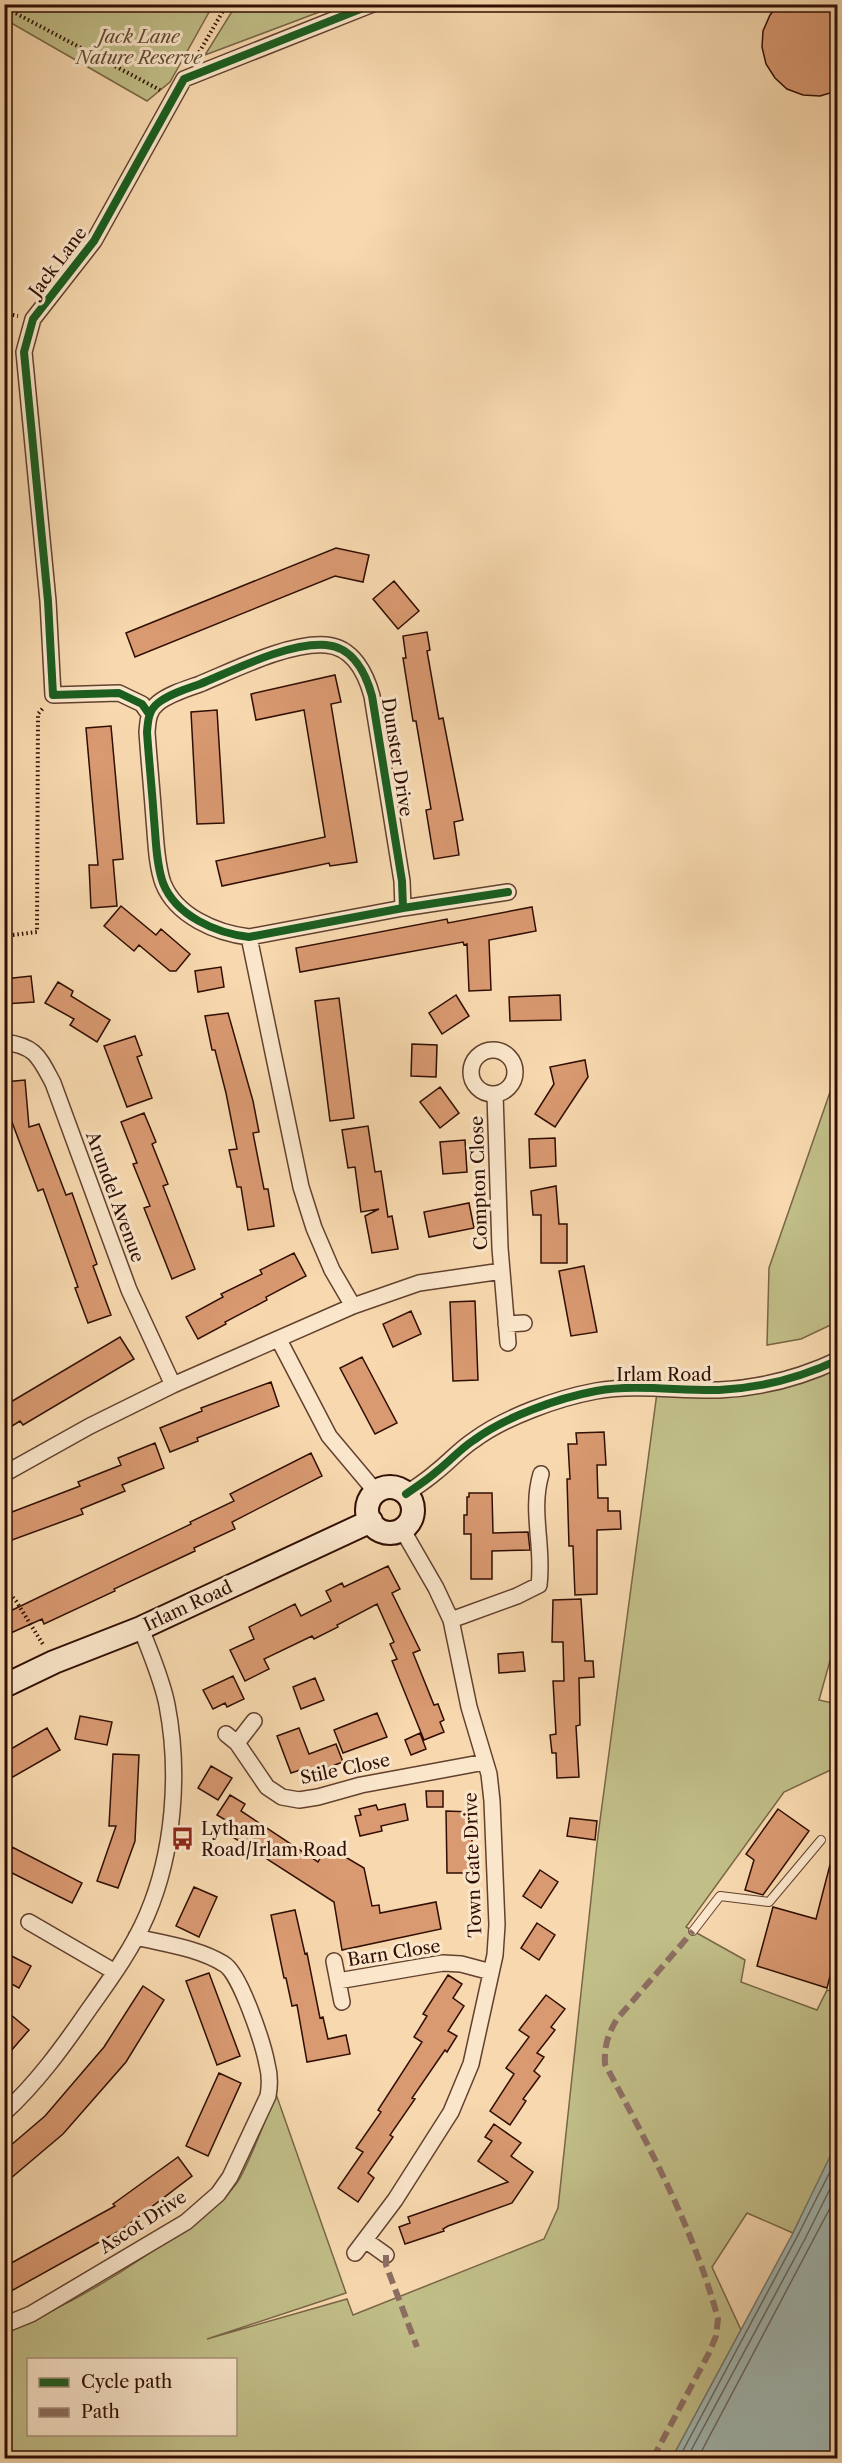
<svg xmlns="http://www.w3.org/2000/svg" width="842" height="2463" viewBox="0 0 842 2463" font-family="'Libre Caslon Text',serif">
<rect width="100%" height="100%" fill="#f8d9af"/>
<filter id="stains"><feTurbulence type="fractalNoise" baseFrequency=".00333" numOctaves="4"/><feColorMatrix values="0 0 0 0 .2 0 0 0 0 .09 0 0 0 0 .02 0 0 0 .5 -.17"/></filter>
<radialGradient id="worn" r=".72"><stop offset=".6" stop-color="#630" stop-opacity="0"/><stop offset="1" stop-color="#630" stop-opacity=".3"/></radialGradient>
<path fill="#c1be88" stroke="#786646" stroke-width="1.5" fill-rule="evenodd" d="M4 5 5 4 213 5 170 82 147 101 13 24 5 23Z
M236 5V4L338 5 205 55Z
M837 1072V1322L801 1339 767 1345 769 1268Z
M837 1364V1636L819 1700 837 1704V1767L784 1792 686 1927 745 1960 741 1982 817 2010 827 1990 837 1993V2144L793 2233 747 2213 712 2267 741 2330 672 2458H5V2331C71 2306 133 2267 190 2224 208 2211 228 2198 240 2178 254 2152 264 2122 276 2094L346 2293 207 2339 347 2299 353 2315 544 2239 558 2208 597 1843 658 1385 789 1383ZM28 2360H236V2434H28Z"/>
<path fill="#a0b8b4" stroke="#73746d" stroke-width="1.5" d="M837 2142V2458H672L793 2233Z"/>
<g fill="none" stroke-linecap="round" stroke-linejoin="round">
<path stroke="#68635c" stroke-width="1.5" d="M679 2458 798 2235 838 2156
M687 2458 805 2239 838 2173
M698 2458 838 2193"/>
</g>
<path fill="#d99971" stroke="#300e03" stroke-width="1.5" d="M779 4H837V91L820 96 803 95 787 89 775 78 766 64 762 47 763 31 770 15Z
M336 548 369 555 363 582 335 576 135 657 126 633Z
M394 581 419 611 398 629 373 599Z
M427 632 430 650 427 651 439 719 443 718 463 820 454 822 459 855 434 859 426 810 431 809 416 721H413L403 658H406L403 636Z
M335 675 341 702 331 704 357 862 330 866 329 863 222 886 216 861 325 837 304 710 256 720 251 694Z
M217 710 224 823 197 824 191 712Z
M111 726 123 859 113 860 117 906 91 908 89 865H98L86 728Z
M121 906 156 935 161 929 190 954 176 971H170L139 945 134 951 104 926Z
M532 907 536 931 489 940 491 990 469 991 467 944 464 945 463 942 300 972 296 948 447 919 448 923Z
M221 967 224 987 198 992 195 971Z
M31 976 34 1002 4 1004V979Z
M58 982 73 991 71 996 110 1020 97 1042 70 1025 74 1019 45 1003Z
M456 995 469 1016 442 1034 429 1013Z
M560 995 561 1020 510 1021 509 997Z
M339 998 354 1118 330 1121 315 1001Z
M228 1013 253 1101 259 1132 253 1133 264 1189H268L274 1226 248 1230 241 1187H237L229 1150 237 1149 226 1093 215 1050H212L205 1016Z
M135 1036 142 1055 137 1057 152 1098 127 1107 104 1046Z
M412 1044 437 1045 436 1077 411 1076Z
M585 1060 588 1077 555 1127 535 1114 554 1084 550 1067Z
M25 1080 29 1127 39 1124 66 1195 72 1193 97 1264 93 1266 111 1315 88 1323 75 1288 78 1287 43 1189 38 1191 4 1101V1082Z
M440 1087 459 1113 440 1128 420 1102Z
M144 1113 156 1142 152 1144 168 1184 163 1186 195 1269 172 1279 144 1208 150 1206 133 1164 137 1163 121 1122Z
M368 1126 375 1172 381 1171 388 1217 392 1216 398 1249 372 1253 365 1216 379 1209 361 1212 355 1167 348 1168 342 1130Z
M555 1138 556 1166 530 1168 529 1139Z
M465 1140 467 1172 443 1174 440 1142Z
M556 1186 559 1224H567V1263H541V1215H533L531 1191Z
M469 1203 474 1228 429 1237 424 1212Z
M294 1253 306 1276 266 1297 267 1300 225 1322 226 1324 198 1339 186 1317 223 1297 221 1294 262 1274 260 1270Z
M584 1266 597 1332 571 1336 559 1271Z
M475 1301 478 1380 453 1381 450 1302Z
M411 1311 421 1334 393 1347 383 1324Z
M120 1337 134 1359 23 1425 20 1421 4 1431V1406Z
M362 1357 397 1423 375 1434 340 1368Z
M271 1382 279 1406 197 1438 198 1441 170 1452 160 1428 202 1411 201 1408Z
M604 1432 606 1465H597L598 1498H608V1511H620L621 1529 597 1530V1594L575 1595 573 1546H569L567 1479H570L568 1444H577L576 1433Z
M155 1443 164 1468 122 1485 125 1491 81 1509 83 1514 4 1543V1515L80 1486 78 1482 121 1465 118 1458Z
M311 1453 322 1476 232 1522 235 1529 194 1548 195 1551 114 1589 115 1591 44 1624 42 1619 4 1636V1614L191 1524 190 1522 234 1501 230 1494Z
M469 1493H492L493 1533 528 1532 530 1550 492 1551V1579H471V1534H464V1515H467V1497H469Z
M388 1566 400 1589 392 1593 420 1650 413 1653 434 1705 438 1704 444 1720 440 1722 444 1732 424 1740 392 1661 397 1659 390 1644 394 1642 377 1604 337 1625 338 1627 314 1639 312 1636 264 1659 269 1669 245 1681 230 1650 254 1639 249 1627 295 1604 301 1616 331 1601 326 1591 342 1583 344 1587Z
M581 1599 585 1661H593L594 1677 579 1678 580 1725 576 1726 579 1777 557 1778 556 1753H552L550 1735 556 1734 553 1681H564L563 1642H552L553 1600Z
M523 1652 525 1671 499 1673 498 1654Z
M233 1676 244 1699 227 1707 225 1703 213 1709 203 1690Z
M315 1678 324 1700 301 1709 293 1687Z
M377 1713 387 1737 343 1753 334 1730Z
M80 1716 112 1722 107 1745 75 1739Z
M47 1728 60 1750 4 1782V1753Z
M299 1728 309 1754 336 1744 343 1762 326 1768 325 1764 308 1771 306 1768 291 1773 277 1736Z
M420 1733 426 1749 411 1755 405 1740Z
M113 1754 139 1755 135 1841 118 1888 97 1881 116 1826H109Z
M211 1766 232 1778 218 1800 198 1788Z
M426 1791H443V1807H427Z
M230 1795 245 1804 241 1811 318 1862 327 1846 364 1868 372 1906 379 1905 380 1913 436 1902 441 1929 342 1950 334 1902 228 1834 234 1825 217 1815Z
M405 1804 408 1820 381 1826 382 1831 360 1836 355 1816 361 1815 359 1809 376 1805 378 1810Z
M778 1809 809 1831 763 1895 745 1890 754 1860 746 1854Z
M446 1811 472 1812V1873H447Z
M570 1818 597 1821 595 1840 567 1836Z
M12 1847 82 1883 72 1903 4 1869V1861Z
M832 1857 837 1858V1949L827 1988 757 1966 773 1907 816 1919Z
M540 1870 558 1882 541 1908 523 1896Z
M194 1887 217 1897 199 1937 176 1926Z
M295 1910 305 1954 307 1953 320 2018 323 2017 328 2039 346 2035 350 2054 307 2062 297 2005 292 2006 286 1978H284L271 1915Z
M537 1923 555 1935 539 1960 521 1948Z
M4 1952 31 1966 19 1988 4 1980Z
M209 1973 240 2056 217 2065 186 1981Z
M448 1975 462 1984 453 1998 464 2006 448 2031 457 2036 447 2052 445 2050 412 2098 415 2099 390 2135 393 2137 368 2173 374 2178 358 2202 338 2188 363 2152 356 2148 381 2112 378 2110 422 2042 414 2037 427 2016 423 2014Z
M143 1986 164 2000 126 2062 63 2134 4 2184V2151L45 2116 104 2047Z
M546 1995 565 2009 551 2027 555 2030 537 2053 544 2057 534 2071 540 2076 523 2099 526 2101 510 2125 490 2111 514 2074 506 2068 529 2037 519 2030Z
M4 2009 29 2030 4 2059Z
M219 2073 241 2083 208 2156 186 2146Z
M494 2124 521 2143 511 2156 533 2172 512 2203 448 2226 443 2229 444 2231 405 2244 399 2227 410 2223 408 2217 508 2182 478 2161 492 2141 485 2137Z
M178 2157 192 2176 121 2230 4 2295V2267L115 2206 113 2204Z"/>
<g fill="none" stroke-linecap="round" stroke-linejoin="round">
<defs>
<path id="lane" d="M693 1931 720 1896 769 1902 821 1840"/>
<path id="street" d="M149 714 142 704 119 693 53 695 48 601 24 352 33 319 94 241 184 79 373 4
M403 908 402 881 372 696C366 674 353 647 326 645 289 642 234 670 200 684 186 689 169 694 158 703 148 711 148 721 147 732 149 761 152 790 154 819 156 840 156 863 163 883 176 916 216 933 249 937L403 908 508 892
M249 937 301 1187 314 1228 332 1270 353 1306
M4 1042C36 1046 39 1057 53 1083L129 1290 173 1385
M471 1072a22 22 0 1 1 44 0a22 22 0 1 1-44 0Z
M495 1094 500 1248 508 1343
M506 1324 524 1323
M279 1340 329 1436 376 1492
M4 1474 90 1426 173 1385 353 1306 419 1283 502 1271
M406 1494C416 1487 427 1480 436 1472 449 1462 460 1449 474 1440 505 1417 558 1398 596 1391 637 1384 678 1391 719 1390 761 1388 800 1378 838 1360
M451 1620 517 1596 539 1585C544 1547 530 1511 541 1474
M226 1734 237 1743 267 1787 282 1797 299 1800 318 1797 361 1785 485 1762
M237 1743 254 1721
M29 1922 115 1972
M334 1961 342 2002
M338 1981 443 1963 461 1964 491 1972
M4 2113C36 2084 63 2047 87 2012 109 1981 132 1950 147 1915 174 1852 180 1772 167 1705 162 1679 150 1653 141 1628
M365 2240 386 2255
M355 2253 395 2200 451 2112 471 2064 495 1955 497 1925 492 1801 489 1774 469 1707 451 1620 436 1588 402 1529
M4 2325 31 2314 186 2222 218 2194 230 2177 268 2096C270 2085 270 2075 267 2064 263 2043 240 1973 224 1964 198 1948 165 1944 136 1937"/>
<path id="secondary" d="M367 1510a23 23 0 1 1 46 0a23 23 0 1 1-46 0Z
M4 1686 54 1662 141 1628 371 1521"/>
</defs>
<use href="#lane" stroke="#62412e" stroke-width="10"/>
<use href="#street" stroke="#62412e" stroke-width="18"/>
<use href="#secondary" stroke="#300e03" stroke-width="26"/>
<path stroke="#300e03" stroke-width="4" stroke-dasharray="1.5 3" stroke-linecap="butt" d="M4 7 160 90
M197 56 227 4
M4 313 18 316
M4 936 37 932 38 714 44 707
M4 1587 16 1601 44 1646"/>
<use href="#lane" stroke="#fae6cb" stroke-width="8"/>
<use href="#street" stroke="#fae6cb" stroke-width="15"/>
<use href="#secondary" stroke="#fae6cb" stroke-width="22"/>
<path stroke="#8d6e63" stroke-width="6" stroke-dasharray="12 6" stroke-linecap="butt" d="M386 2255V2265L417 2347
M653 2458 709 2353 716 2336 718 2319C694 2229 649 2146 605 2064 604 2046 608 2034 617 2019L693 1931"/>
<defs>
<path id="cycleway" d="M149 714 142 704 119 693 53 695 48 601 24 352 33 319 94 241 184 79 373 4
M403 908 402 881 372 696C366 674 353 647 326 645 289 642 234 670 200 684 186 689 169 694 158 703 148 711 148 721 147 732 149 761 152 790 154 819 156 840 156 863 163 883 176 916 216 933 249 937L403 908 508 892
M406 1494C416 1487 427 1480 436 1472 449 1462 460 1449 474 1440 505 1417 558 1398 596 1391 637 1384 678 1391 719 1390 761 1388 800 1378 838 1360"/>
</defs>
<use href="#cycleway" stroke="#fae6cb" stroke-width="11"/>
<use href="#cycleway" stroke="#1b5e20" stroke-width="8"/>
</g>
<defs>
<symbol id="bus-bare" viewBox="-9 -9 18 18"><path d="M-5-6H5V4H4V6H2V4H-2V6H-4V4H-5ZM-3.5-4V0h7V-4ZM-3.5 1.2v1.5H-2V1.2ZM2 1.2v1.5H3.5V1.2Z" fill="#8f2418" stroke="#fae6cb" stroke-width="2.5" paint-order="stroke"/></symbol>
</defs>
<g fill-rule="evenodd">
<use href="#bus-bare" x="166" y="1822" width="33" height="33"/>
</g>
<g text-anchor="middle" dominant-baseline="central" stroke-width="6" stroke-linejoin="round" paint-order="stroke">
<g font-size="18" font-style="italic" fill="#634c32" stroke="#fae6cb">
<text x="139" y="37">Jack Lane<tspan x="139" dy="21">Nature Reserve</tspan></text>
</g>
<g font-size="18" fill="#300e03" stroke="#fae6cb">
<text transform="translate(58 262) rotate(-53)">Jack Lane</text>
<text transform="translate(397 757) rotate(81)">Dunster Drive</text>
<text transform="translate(479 1183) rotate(-92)">Compton Close</text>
<text transform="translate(115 1197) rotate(70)">Arundel Avenue</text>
<text x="664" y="1375">Irlam Road</text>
<text transform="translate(188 1606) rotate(-25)">Irlam Road</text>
<text transform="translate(345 1769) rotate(-12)">Stile Close</text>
<text transform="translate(473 1865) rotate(-92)">Town Gate Drive</text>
<text transform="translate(394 1953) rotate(-9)">Barn Close</text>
<text transform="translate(143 2222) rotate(-33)">Ascot Drive</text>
</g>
<g font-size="18" fill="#300e03" stroke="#fae6cb" text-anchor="start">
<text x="201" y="1829">Lytham<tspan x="201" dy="21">Road/Irlam Road</tspan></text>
</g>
</g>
<rect width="842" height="2463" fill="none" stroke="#f8d9af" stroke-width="24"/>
<rect x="6" y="6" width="830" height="2451" fill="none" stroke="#300e03" stroke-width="3"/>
<rect x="12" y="12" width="818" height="2439" fill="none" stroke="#300e03" stroke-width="1.5"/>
<rect x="27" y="2358" width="210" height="78" fill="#fae6cb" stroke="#a9907b" stroke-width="1.5"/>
<rect x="39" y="2378" width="30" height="9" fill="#1b5e20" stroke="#a9907b" stroke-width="1.5"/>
<text x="81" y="2388" font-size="18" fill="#300e03">Cycle path</text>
<rect x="39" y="2408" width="30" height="9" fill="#8d6e63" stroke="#a9907b" stroke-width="1.5"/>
<text x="81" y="2418" font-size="18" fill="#300e03">Path</text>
<rect width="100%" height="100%" filter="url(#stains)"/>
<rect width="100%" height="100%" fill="url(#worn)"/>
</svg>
